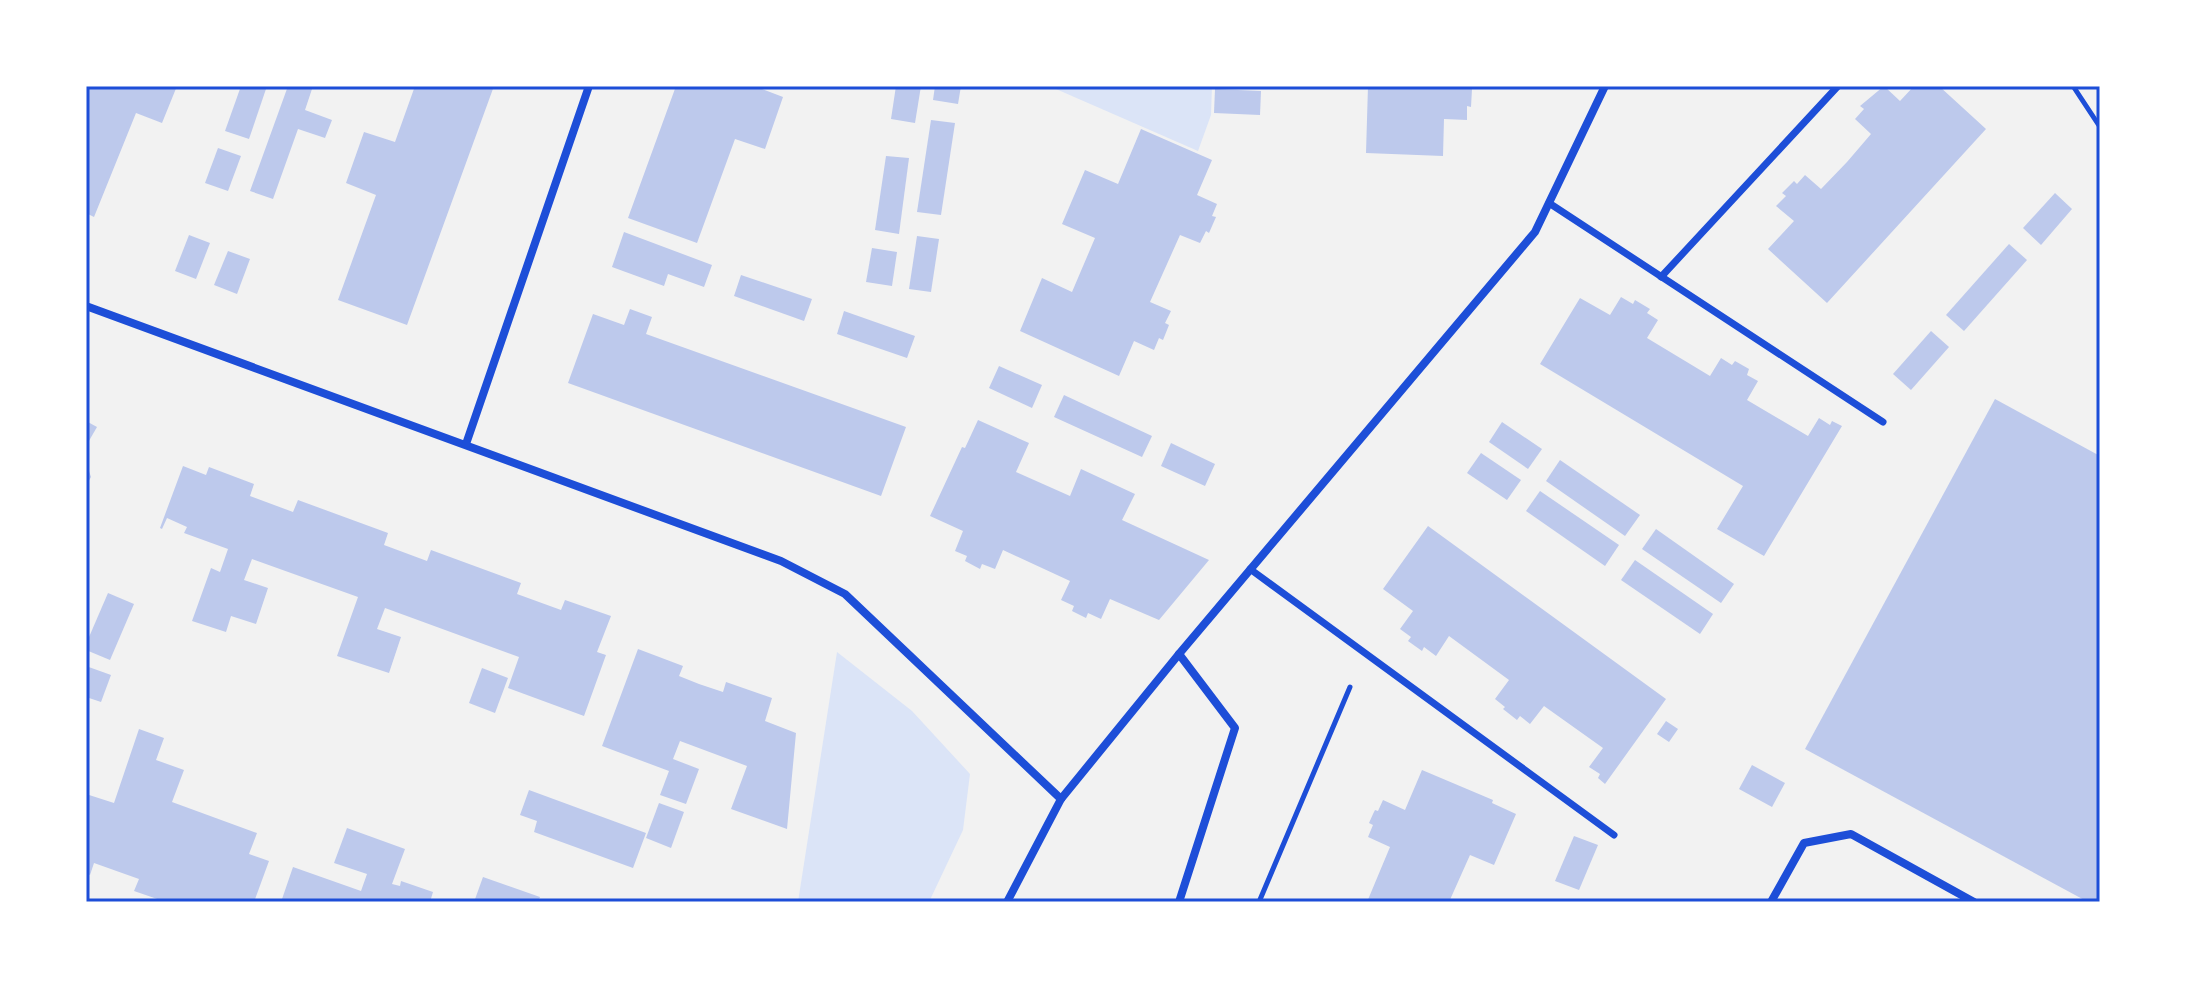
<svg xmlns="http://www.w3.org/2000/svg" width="2186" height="988" font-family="Spectral,serif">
<rect width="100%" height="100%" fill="#f2f2f2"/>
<g fill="#dbe4f7">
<path d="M 1049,86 L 1212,86 L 1211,115 L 1198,151 Z"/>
<path d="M 837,652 L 912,711 L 970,774 L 963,830 L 929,902 L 798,902 Z"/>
</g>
<g fill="#bdc9ec">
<path d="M 86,86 L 177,86 L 162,123 L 136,113 L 94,217 L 86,213 Z"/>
<path d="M 241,86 L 267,86 L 249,139 L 225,131 Z"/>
<path d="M 288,86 L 313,86 L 305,110 L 332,120 L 325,138 L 298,129 L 273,199 L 250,191 Z"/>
<path d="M 415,86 L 494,86 L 407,325 L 338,300 L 376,195 L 346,183 L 364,132 L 395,142 Z"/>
<path d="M 676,86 L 754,86 L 783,97 L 765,149 L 735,139 L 697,243 L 628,218 Z"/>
<path d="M 896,86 L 921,86 L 915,123 L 891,119 Z"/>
<path d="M 935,86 L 961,86 L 958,104 L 933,100 Z"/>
<path d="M 1368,86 L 1468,86 L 1468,89 L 1472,89 L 1471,107 L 1467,106 L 1467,120 L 1444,119 L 1443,156 L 1366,153 Z"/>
<path d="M 1884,86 L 1900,101 L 1914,86 L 1939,86 L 1986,129 L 1827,303 L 1768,249 L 1794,221 L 1776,206 L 1786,196 L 1782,193 L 1794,181 L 1797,184 L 1805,175 L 1821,189 L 1847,162 L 1871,134 L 1855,119 L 1864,109 L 1860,106 Z"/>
<path d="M 1215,89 L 1261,91 L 1260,115 L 1214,113 Z"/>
<path d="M 931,120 L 955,123 L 941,215 L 917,212 Z"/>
<path d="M 1141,129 L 1212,160 L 1197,195 L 1217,204 L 1212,216 L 1216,217 L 1209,233 L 1206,231 L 1200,243 L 1180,235 L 1150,302 L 1171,311 L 1165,323 L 1169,325 L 1163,340 L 1159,338 L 1154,350 L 1134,341 L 1119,376 L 1020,331 L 1042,278 L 1072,292 L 1095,238 L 1062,224 L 1085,170 L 1118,184 Z"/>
<path d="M 218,148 L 241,156 L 228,191 L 205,183 Z"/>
<path d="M 886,156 L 909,158 L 899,234 L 875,230 Z"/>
<path d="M 2055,193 L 2072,209 L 2041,245 L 2023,228 Z"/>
<path d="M 624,232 L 712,265 L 704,287 L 668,274 L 664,286 L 612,267 Z"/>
<path d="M 189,235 L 210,243 L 196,279 L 175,271 Z"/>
<path d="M 917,236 L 939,239 L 931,292 L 909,289 Z"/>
<path d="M 2009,244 L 2027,260 L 1964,331 L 1946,315 Z"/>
<path d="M 872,248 L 897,252 L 892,286 L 866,282 Z"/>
<path d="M 228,251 L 250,259 L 237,294 L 214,285 Z"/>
<path d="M 741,275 L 812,299 L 804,321 L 734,296 Z"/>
<path d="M 1621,297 L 1633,304 L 1635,300 L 1650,309 L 1647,313 L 1658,320 L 1647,338 L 1710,376 L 1721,358 L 1732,365 L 1735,361 L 1749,369 L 1747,375 L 1758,381 L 1747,400 L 1808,436 L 1819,418 L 1830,425 L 1832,421 L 1842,426 L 1764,556 L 1717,529 L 1743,486 L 1540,364 L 1580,298 L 1610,315 Z"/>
<path d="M 630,309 L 652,317 L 646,334 L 906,427 L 881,496 L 568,383 L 593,314 L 624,325 Z"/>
<path d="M 844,311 L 915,336 L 907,358 L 837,334 Z"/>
<path d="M 1931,331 L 1949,347 L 1911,390 L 1893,374 Z"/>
<path d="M 999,366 L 1042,385 L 1032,408 L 989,388 Z"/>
<path d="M 1064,395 L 1152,436 L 1142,457 L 1054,417 Z"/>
<path d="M 1995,399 L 2100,456 L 2100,902 L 2088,902 L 1805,749 Z"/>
<path d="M 978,420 L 1029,443 L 1016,472 L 1070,496 L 1081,469 L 1135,494 L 1122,520 L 1209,560 L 1159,620 L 1110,599 L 1101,619 L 1088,613 L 1086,618 L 1072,611 L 1074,606 L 1061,600 L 1070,581 L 1003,550 L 995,569 L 982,564 L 980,569 L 965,561 L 967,556 L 955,551 L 963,531 L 930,516 L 962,447 L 965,448 Z"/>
<path d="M 86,421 L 97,427 L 86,446 Z"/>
<path d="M 1502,422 L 1542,449 L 1528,469 L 1489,442 Z"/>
<path d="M 1171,443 L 1215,464 L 1205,486 L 1161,466 Z"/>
<path d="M 1481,453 L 1521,480 L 1507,500 L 1467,473 Z"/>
<path d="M 1560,460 L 1640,515 L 1625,536 L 1546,481 Z"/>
<path d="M 86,462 L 91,477 L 86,486 Z"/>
<path d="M 183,466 L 206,475 L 209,467 L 254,484 L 250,496 L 293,512 L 298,500 L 388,533 L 384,545 L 427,561 L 431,550 L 521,583 L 517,594 L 561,610 L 565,600 L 611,616 L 597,652 L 606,655 L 584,716 L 508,688 L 519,657 L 385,608 L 377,629 L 401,637 L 389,673 L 337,656 L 358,597 L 252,559 L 244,580 L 268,588 L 256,624 L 231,616 L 226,632 L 192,621 L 211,568 L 220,572 L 228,549 L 184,533 L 187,527 L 167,518 L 162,529 L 160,528 Z"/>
<path d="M 1540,491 L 1619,545 L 1605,566 L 1526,511 Z"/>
<path d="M 1428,526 L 1666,699 L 1605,784 L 1598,778 L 1600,774 L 1589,767 L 1603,748 L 1544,706 L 1530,724 L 1520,716 L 1517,720 L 1503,709 L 1505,707 L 1495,699 L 1509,680 L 1449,636 L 1436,656 L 1424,647 L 1422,651 L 1408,641 L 1411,637 L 1400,629 L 1413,611 L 1383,589 Z"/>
<path d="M 1656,529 L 1734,584 L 1721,603 L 1642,549 Z"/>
<path d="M 1635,560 L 1713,614 L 1700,634 L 1621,580 Z"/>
<path d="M 108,593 L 134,604 L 110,660 L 86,650 L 86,644 Z"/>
<path d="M 638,649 L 683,666 L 679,676 L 699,684 L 723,692 L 726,682 L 772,698 L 765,721 L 796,733 L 787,829 L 731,809 L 747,766 L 680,741 L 673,759 L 699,769 L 686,804 L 660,795 L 669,771 L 602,746 Z"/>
<path d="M 86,666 L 111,675 L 101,702 L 86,697 Z"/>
<path d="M 482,668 L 508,678 L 495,713 L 469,703 Z"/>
<path d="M 1666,721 L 1678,729 L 1669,742 L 1657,734 Z"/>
<path d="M 139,729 L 164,738 L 156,760 L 184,770 L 172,802 L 257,833 L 249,854 L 269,861 L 254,902 L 166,902 L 134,891 L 139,879 L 94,863 L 90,875 L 86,873 L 86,794 L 114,803 Z"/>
<path d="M 1752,765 L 1785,783 L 1772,807 L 1739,789 Z"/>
<path d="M 1422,770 L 1493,800 L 1492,803 L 1516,814 L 1494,865 L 1470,855 L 1449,902 L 1367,902 L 1390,847 L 1368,837 L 1373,825 L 1369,823 L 1373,814 L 1375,810 L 1378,811 L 1383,800 L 1405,810 Z"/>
<path d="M 529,790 L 646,833 L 633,868 L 534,832 L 537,821 L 520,815 Z"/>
<path d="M 659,803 L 684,812 L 671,848 L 646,838 Z"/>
<path d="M 347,828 L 405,849 L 392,884 L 400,886 L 401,881 L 433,892 L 430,902 L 281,902 L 293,867 L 361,891 L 367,874 L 334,863 Z"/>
<path d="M 1574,836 L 1598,845 L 1579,890 L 1555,881 Z"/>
<path d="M 483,877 L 540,897 L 538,902 L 474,902 Z"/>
</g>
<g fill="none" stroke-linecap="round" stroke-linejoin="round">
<g stroke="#1d4ed8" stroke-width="5">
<path d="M 2073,86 L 2100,127"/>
<path d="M 1259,902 L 1350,687"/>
</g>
<g stroke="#1d4ed8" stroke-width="7">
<path d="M 1549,203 L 1883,422"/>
<path d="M 1661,277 L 1838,86"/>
<path d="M 1250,569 L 1614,835"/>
</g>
<g stroke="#1d4ed8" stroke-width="8">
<path d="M 86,306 L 781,561 L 845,594 L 1061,799"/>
<path d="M 466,444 L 589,86"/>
<path d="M 1179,654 L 1235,728 L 1179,902"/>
<path d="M 1007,902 L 1061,799 L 1179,654 L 1535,232 L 1605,86"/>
<path d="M 1771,902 L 1804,843 L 1851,834 L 1974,902"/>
</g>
</g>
<rect width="2186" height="988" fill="none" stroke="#ffffff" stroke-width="176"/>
<rect x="88" y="88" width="2010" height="812" fill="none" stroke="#1d4ed8" stroke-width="3"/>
</svg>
